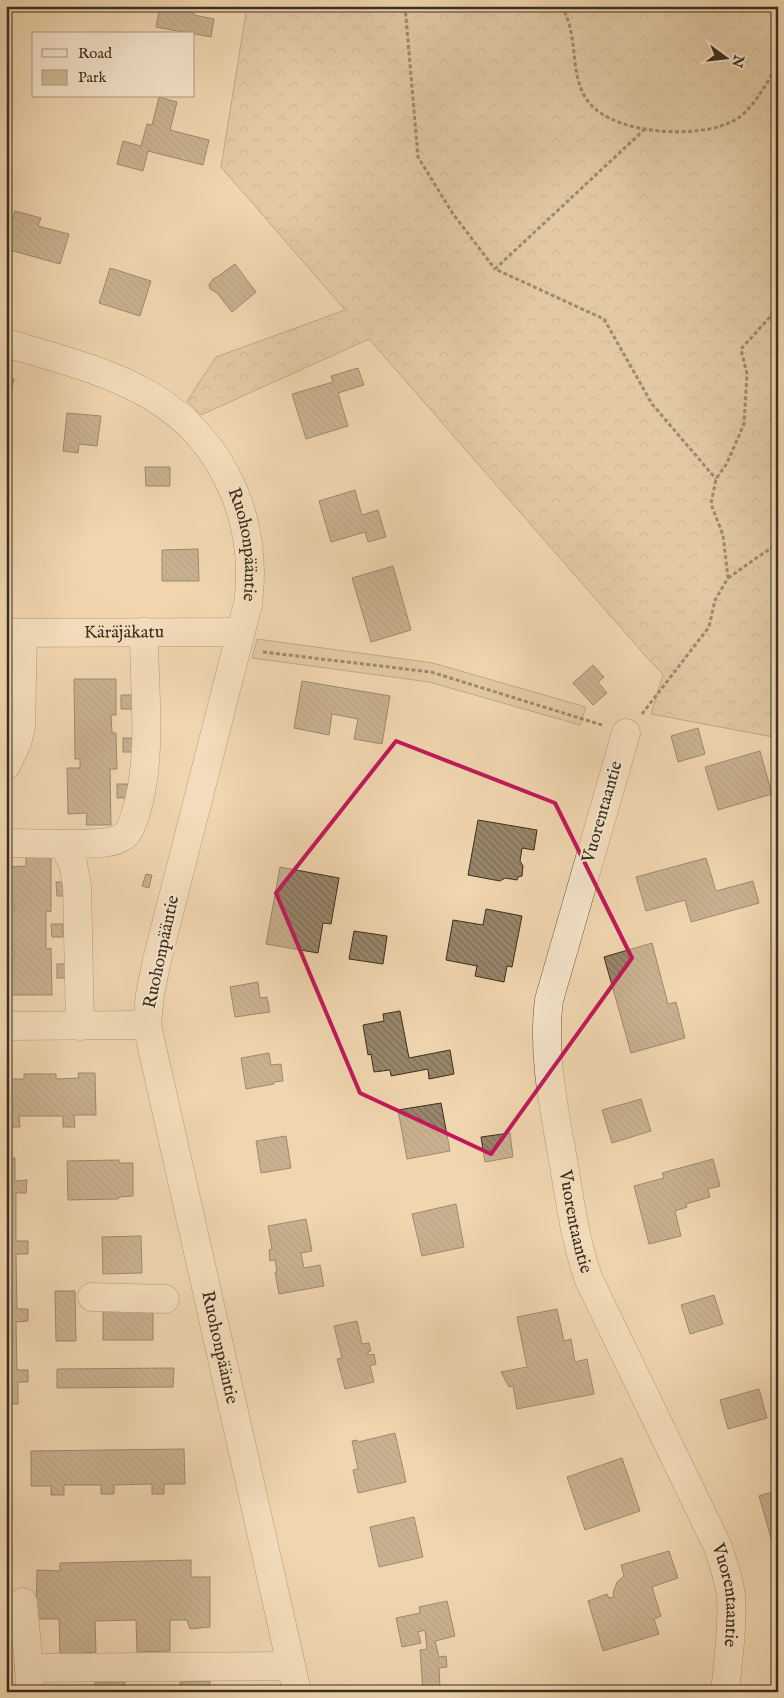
<svg xmlns="http://www.w3.org/2000/svg" width="784" height="1698" font-family="'IM FELL English',serif">
<defs>
<pattern id="forest-crowns" width="20" height="18" patternUnits="userSpaceOnUse" patternTransform="scale(1.25)"><rect width="20" height="18" fill="#d1ba97"/><path d="M2 6a3 3 0 1 1 6 0M12 15a3 3 0 1 1 6 0" fill="none" stroke="#ab987b"/></pattern>
<pattern id="building-back-hatch" width="6" height="6" patternUnits="userSpaceOnUse" patternTransform="scale(1.25)"><rect width="6" height="6" fill="#99866b"/><path d="M-1 5l2 2M0 0l6 6M5-1l2 2" fill="none" stroke="#7e6e58"/></pattern>
</defs>
<rect width="100%" height="100%" fill="#f0d6af"/>
<filter id="stains"><feTurbulence type="fractalNoise" baseFrequency=".004" numOctaves="4"/><feColorMatrix values="0 0 0 0 .2 0 0 0 0 .09 0 0 0 0 .02 0 0 0 .5 -.17"/></filter>
<radialGradient id="worn" r=".72"><stop offset=".6" stop-color="#630" stop-opacity="0"/><stop offset="1" stop-color="#630" stop-opacity=".3"/></radialGradient>
<path fill="url(#forest-crowns)" stroke="#86745c" d="M 247,6 L 778,6 L 778,738 L 651,714 L 663,674 L 648,659 L 369,339 L 201,415 L 187,401 L 216,357 L 345,310 L 221,167 Z"/>
<path fill="#d1ba97" stroke="#86745c" d="M 257,639 L 433,663 L 586,707 L 580,725 L 429,682 L 252,658 Z"/>
<g fill="url(#building-back-hatch)" stroke="#3a2f21">
<path d="M 160,6 L 195,6 L 194,15 L 214,19 L 211,37 L 156,27 Z"/>
<path d="M 159,97 L 177,102 L 170,130 L 209,140 L 203,165 L 148,151 L 143,171 L 117,164 L 123,141 L 141,146 L 147,124 L 152,125 Z"/>
<path d="M 15,211 L 41,218 L 38,226 L 69,234 L 60,264 L 6,249 L 6,243 Z"/>
<path d="M 235,264 L 256,292 L 232,312 L 217,293 L 210,289 L 209,285 L 213,279 L 217,277 Z"/>
<path d="M 110,268 L 151,281 L 140,316 L 99,303 Z"/>
<path d="M 6,366 L 9,366 L 6,378 L 14,379 L 7,410 L 6,410 Z"/>
<path d="M 358,368 L 364,385 L 338,393 L 348,426 L 306,439 L 292,394 L 333,382 L 331,376 Z"/>
<path d="M 67,413 L 101,416 L 97,446 L 79,444 L 78,453 L 63,451 Z"/>
<path d="M 145,467 L 170,467 L 170,486 L 146,486 Z"/>
<path d="M 355,490 L 362,515 L 378,510 L 386,537 L 368,542 L 365,532 L 331,542 L 319,501 Z"/>
<path d="M 198,549 L 199,581 L 162,581 L 162,550 Z"/>
<path d="M 393,566 L 411,630 L 371,642 L 352,578 Z"/>
<path d="M 593,665 L 604,677 L 598,682 L 607,693 L 593,705 L 573,683 Z"/>
<path d="M 74,679 L 116,679 L 116,715 L 111,715 L 112,733 L 116,733 L 117,769 L 110,769 L 111,825 L 86,825 L 87,813 L 68,814 L 67,768 L 80,768 L 80,759 L 75,759 Z"/>
<path d="M 302,681 L 390,696 L 382,744 L 354,739 L 358,719 L 332,714 L 329,735 L 294,728 Z"/>
<path d="M 121,695 L 132,695 L 133,709 L 121,709 Z"/>
<path d="M 698,728 L 705,754 L 678,762 L 671,736 Z"/>
<rect x="123" y="738" width="12" height="14"/>
<path d="M 760,751 L 772,794 L 718,810 L 705,767 Z"/>
<path d="M 117,784 L 128,784 L 129,798 L 117,798 Z"/>
<path d="M 478,820 L 537,830 L 534,850 L 522,848 L 520,861 L 523,866 L 522,876 L 518,877 L 517,880 L 505,878 L 500,881 L 468,875 Z"/>
<path d="M 26,855 L 51,855 L 51,912 L 46,911 L 46,949 L 51,948 L 52,995 L 9,995 L 9,959 L 14,959 L 14,950 L 7,950 L 7,911 L 14,911 L 14,903 L 9,902 L 8,867 L 26,866 Z"/>
<path d="M 706,858 L 716,891 L 753,881 L 759,903 L 691,922 L 685,900 L 646,911 L 636,877 Z"/>
<path d="M 280,867 L 339,878 L 331,924 L 323,923 L 318,953 L 266,944 Z"/>
<path d="M 146,874 L 152,875 L 149,888 L 142,886 Z"/>
<path d="M 56,882 L 68,882 L 68,896 L 57,896 Z"/>
<path d="M 486,909 L 522,916 L 512,967 L 507,966 L 504,982 L 475,976 L 477,966 L 446,960 L 453,920 L 483,925 Z"/>
<path d="M 51,924 L 63,924 L 63,937 L 52,937 Z"/>
<path d="M 354,931 L 387,936 L 383,964 L 349,959 Z"/>
<path d="M 652,943 L 668,1004 L 676,1002 L 685,1038 L 631,1053 L 604,957 Z"/>
<rect x="57" y="964" width="12" height="14"/>
<path d="M 258,982 L 260,998 L 267,997 L 270,1012 L 235,1017 L 230,987 Z"/>
<path d="M 400,1011 L 409,1058 L 450,1050 L 454,1074 L 429,1079 L 428,1069 L 391,1076 L 390,1070 L 374,1072 L 371,1054 L 368,1055 L 363,1025 L 384,1021 L 383,1014 Z"/>
<path d="M 269,1053 L 271,1065 L 281,1064 L 283,1081 L 274,1082 L 274,1084 L 246,1089 L 241,1058 Z"/>
<path d="M 78,1073 L 95,1073 L 96,1115 L 74,1115 L 75,1127 L 63,1127 L 63,1116 L 19,1116 L 20,1127 L 8,1127 L 8,1117 L 6,1117 L 6,1079 L 24,1079 L 24,1074 L 56,1074 L 56,1079 L 79,1078 Z"/>
<path d="M 641,1099 L 651,1131 L 612,1143 L 602,1110 Z"/>
<path d="M 441,1103 L 450,1151 L 407,1159 L 398,1110 Z"/>
<path d="M 510,1133 L 513,1157 L 485,1162 L 481,1137 Z"/>
<path d="M 286,1136 L 291,1168 L 261,1173 L 256,1141 Z"/>
<path d="M 6,1158 L 15,1158 L 15,1181 L 27,1180 L 26,1193 L 16,1193 L 16,1241 L 28,1241 L 28,1254 L 16,1254 L 17,1309 L 28,1309 L 28,1321 L 16,1322 L 17,1370 L 28,1370 L 28,1382 L 18,1382 L 18,1404 L 6,1404 Z"/>
<path d="M 713,1159 L 720,1186 L 708,1189 L 710,1197 L 686,1204 L 687,1207 L 675,1211 L 681,1236 L 649,1244 L 634,1186 L 664,1178 L 662,1173 Z"/>
<path d="M 119,1160 L 119,1163 L 133,1163 L 133,1196 L 119,1197 L 118,1199 L 68,1200 L 67,1161 Z"/>
<path d="M 456,1204 L 464,1247 L 422,1256 L 412,1214 Z"/>
<path d="M 306,1219 L 312,1251 L 301,1253 L 304,1268 L 320,1265 L 324,1286 L 279,1294 L 275,1272 L 277,1272 L 275,1260 L 270,1261 L 269,1250 L 272,1249 L 268,1226 Z"/>
<path d="M 141,1236 L 142,1273 L 103,1274 L 102,1237 Z"/>
<path d="M 55,1291 L 75,1291 L 76,1341 L 56,1341 Z"/>
<path d="M 714,1295 L 723,1324 L 690,1334 L 681,1305 Z"/>
<rect x="103" y="1302" width="50" height="38"/>
<path d="M 557,1309 L 564,1341 L 571,1339 L 575,1362 L 587,1359 L 594,1394 L 517,1409 L 513,1386 L 509,1387 L 501,1372 L 527,1367 L 517,1317 Z"/>
<path d="M 357,1321 L 362,1344 L 369,1343 L 371,1351 L 368,1352 L 368,1355 L 374,1354 L 376,1364 L 370,1366 L 374,1382 L 345,1389 L 337,1359 L 342,1358 L 334,1326 Z"/>
<path d="M 174,1368 L 173,1387 L 57,1388 L 57,1369 Z"/>
<path d="M 759,1389 L 767,1418 L 728,1429 L 720,1400 Z"/>
<path d="M 395,1433 L 406,1482 L 358,1493 L 353,1470 L 358,1469 L 352,1441 L 357,1440 L 358,1442 Z"/>
<path d="M 184,1449 L 185,1484 L 164,1484 L 164,1494 L 152,1494 L 152,1484 L 114,1485 L 114,1494 L 101,1494 L 101,1485 L 64,1485 L 64,1495 L 51,1495 L 51,1486 L 31,1486 L 31,1451 Z"/>
<path d="M 622,1458 L 640,1511 L 585,1530 L 567,1477 Z"/>
<path d="M 778,1490 L 778,1536 L 771,1538 L 759,1496 Z"/>
<path d="M 414,1517 L 423,1557 L 379,1567 L 370,1527 Z"/>
<path d="M 669,1551 L 678,1578 L 652,1587 L 661,1616 L 654,1619 L 659,1634 L 603,1651 L 588,1601 L 607,1594 L 609,1598 L 614,1597 L 613,1593 L 617,1582 L 624,1576 L 621,1565 Z"/>
<path d="M 191,1560 L 191,1577 L 210,1577 L 210,1627 L 190,1629 L 187,1620 L 170,1620 L 170,1651 L 137,1652 L 136,1620 L 95,1621 L 96,1652 L 60,1655 L 59,1619 L 36,1619 L 37,1570 L 60,1571 L 60,1563 Z"/>
<path d="M 447,1601 L 455,1636 L 435,1641 L 439,1657 L 446,1656 L 447,1667 L 439,1668 L 440,1687 L 447,1686 L 448,1692 L 423,1692 L 420,1650 L 427,1649 L 425,1630 L 418,1632 L 421,1643 L 402,1647 L 396,1618 L 420,1613 L 419,1607 Z"/>
<rect x="6" y="1607" width="6" height="32"/>
<path d="M 6,1666 L 12,1666 L 13,1692 L 6,1692 Z"/>
<path d="M 210,1681 L 210,1692 L 180,1692 L 180,1682 Z"/>
<path d="M 95,1682 L 125,1682 L 125,1692 L 94,1692 Z"/>
</g>
<g fill="none" stroke-linecap="round" stroke-linejoin="round">
<g stroke="#685944" stroke-width="29">
<g id="minor">
<path id="s1" d="M 6,343 C 104,372 191,390 234,492 C 249,528 253,565 248,604 L 157,960 L 150,994 L 147,1025 L 297,1692"/>
<path id="s2" d="M 6,633 L 241,632"/>
<path id="s3" d="M 626,733 L 549,1000 C 542,1054 554,1108 563,1160 C 570,1201 575,1241 589,1280 L 718,1547 C 723,1563 729,1579 731,1596 C 733,1627 728,1660 725,1692"/>
<path d="M 6,766 L 17,743 L 21,727 L 23,633"/>
<path d="M 6,843 L 63,844 L 73,864 L 77,885 L 80,1026"/>
<path d="M 63,844 C 79,843 112,846 124,836 C 131,831 133,820 136,812 C 153,756 144,691 144,632"/>
<path d="M 6,1026 L 147,1025"/>
<path d="M 92,1297 L 165,1299"/>
<path d="M 23,1602 L 29,1668 L 291,1666"/>
<path d="M 29,1668 L 30,1692"/>
</g>
</g>
<g stroke="#3a2f21" stroke-width="3" stroke-dasharray="4 2.5" stroke-linecap="butt">
<path d="M 405,6 L 418,157 L 453,214 L 495,269"/>
<path d="M 561,6 C 579,33 569,69 585,97 C 607,135 697,140 733,121 C 752,112 765,84 778,66"/>
<path d="M 645,129 L 495,269 L 604,319 L 652,404 L 716,479"/>
<path d="M 728,578 L 778,543"/>
<path d="M 263,652 L 431,672 L 602,725"/>
<path d="M 642,714 L 709,627 L 715,600 L 728,578 L 723,535 L 711,504 L 716,479 L 727,463 L 744,424 L 747,374 L 741,349 L 769,318 L 778,304"/>
</g>
<use href="#minor" stroke="#f5e4cb" stroke-width="28"/>
</g>
<path d="M0 0H784V1698H0ZM 396,741 L 555,803 L 632,958 L 491,1154 L 360,1093 L 276,893 Z" fill="#f0d6af" fill-opacity=".55" fill-rule="evenodd"/>
<path fill="none" stroke="#c2185b" stroke-width="4" stroke-linejoin="round" d="M 396,741 L 555,803 L 632,958 L 491,1154 L 360,1093 L 276,893 Z"/>
<g text-anchor="middle" dominant-baseline="central" stroke-width="4.5" stroke-linejoin="round" paint-order="stroke">
<g font-size="18" fill="#3a2f21" stroke="#f5e4cb">
<text stroke="none"><textPath href="#s1" startOffset="338">Ruohonpääntie</textPath></text>
<text stroke="none"><textPath href="#s2" startOffset="118">Käräjäkatu</textPath></text>
<text transform="translate(603 812) rotate(-74)">Vuorentaantie</text>
<text transform="translate(162 952) rotate(-78)">Ruohonpääntie</text>
<text stroke="none"><textPath href="#s3" startOffset="502">Vuorentaantie</textPath></text>
<text stroke="none"><textPath href="#s1" startOffset="1162">Ruohonpääntie</textPath></text>
<text stroke="none"><textPath href="#s3" startOffset="908">Vuorentaantie</textPath></text>
</g>
</g>
<rect width="784" height="1698" fill="none" stroke="#f0d6af" stroke-width="25"/>
<rect x="8" y="8" width="769" height="1683" fill="none" stroke="#3a2f21" stroke-width="2.5"/>
<rect x="12" y="12" width="759" height="1673" fill="none" stroke="#3a2f21"/>
<rect x="32" y="32" width="162" height="65" fill="#f5e4cb" stroke="#aa9c87"/>
<rect x="42" y="49" width="25" height="8" fill="#f5e4cb" stroke="#aa9c87"/>
<text x="78" y="58" font-size="15" fill="#3a2f21">Road</text>
<rect x="42" y="70" width="25" height="15" fill="#d1ba97" stroke="#aa9c87"/>
<text x="78" y="82" font-size="15" fill="#3a2f21">Park</text>
<g transform="translate(726 58) rotate(105)" stroke="#f5e4cb" stroke-width="4" paint-order="stroke">
<path d="M0-4L9 19L0 12L-9 19Z" fill="#3a2f21"/>
<text y="-8" font-size="14" font-weight="bold" text-anchor="middle" fill="#3a2f21">N</text>
</g>
<rect width="100%" height="100%" filter="url(#stains)"/>
<rect width="100%" height="100%" fill="url(#worn)"/>
</svg>
